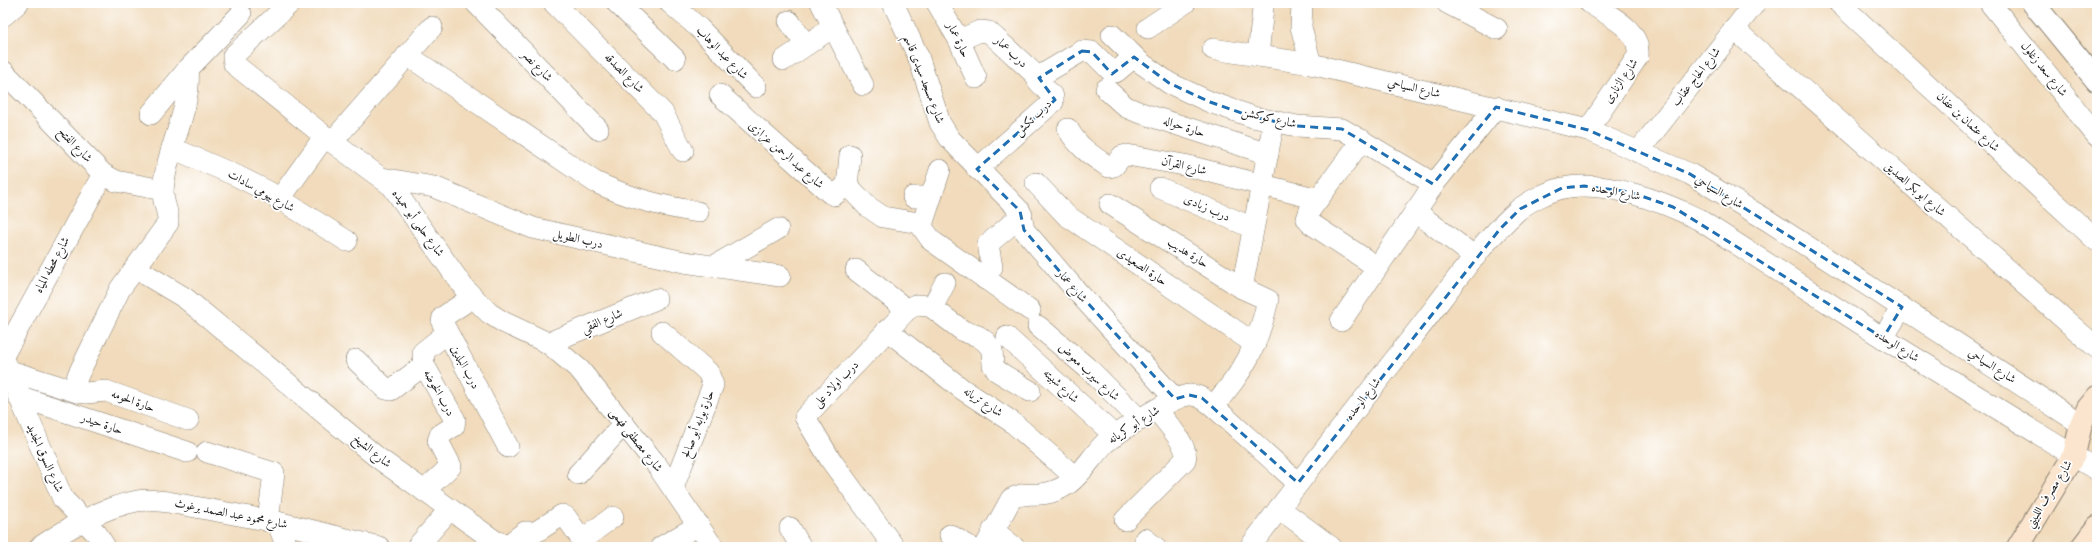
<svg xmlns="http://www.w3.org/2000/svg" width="2100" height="550" font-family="'IM FELL Double Pica',Amiri,serif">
<rect width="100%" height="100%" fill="#fff"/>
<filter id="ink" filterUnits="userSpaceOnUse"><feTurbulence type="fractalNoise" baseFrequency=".025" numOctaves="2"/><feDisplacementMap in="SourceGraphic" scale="8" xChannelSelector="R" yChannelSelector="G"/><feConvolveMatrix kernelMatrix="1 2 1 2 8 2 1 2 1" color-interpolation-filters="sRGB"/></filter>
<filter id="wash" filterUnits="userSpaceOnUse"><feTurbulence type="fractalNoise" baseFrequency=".012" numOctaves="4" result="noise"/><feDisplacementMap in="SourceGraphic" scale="16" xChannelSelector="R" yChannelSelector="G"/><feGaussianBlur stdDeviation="0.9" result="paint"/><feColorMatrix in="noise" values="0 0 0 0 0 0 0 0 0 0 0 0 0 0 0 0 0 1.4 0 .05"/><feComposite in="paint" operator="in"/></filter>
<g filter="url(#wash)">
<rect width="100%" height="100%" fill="#f1dbbc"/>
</g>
<g filter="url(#ink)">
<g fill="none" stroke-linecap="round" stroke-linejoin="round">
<g stroke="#867c6c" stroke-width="22">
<g id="minor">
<path d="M 290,3 L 233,56 L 234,64 L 332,142 L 392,186 L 464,288 L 489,313 L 503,322 L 548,343 L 580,370 L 656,464 L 713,547"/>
<path d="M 476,3 L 598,129"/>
<path d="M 554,3 L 663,113 L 683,151"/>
<path d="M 617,3 L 675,59"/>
<path d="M 670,3 L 699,28 L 756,87"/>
<path d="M 821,3 L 863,85"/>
<path d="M 893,3 L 918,56 L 940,123 L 950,139 L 1020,211 L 1024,230 L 1074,288 L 1175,399"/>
<path d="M 937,3 L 959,40 L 976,78"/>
<path d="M 1302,3 L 1301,27 L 1311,64"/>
<path d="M 1447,3 L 1497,29"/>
<path d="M 1839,3 L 2097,241"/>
<path d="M 1990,3 L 2097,136"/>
<path d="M 3,16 L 18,3"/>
<path d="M 789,21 L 806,45"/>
<path d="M 1148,28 L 1185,3"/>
<path d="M 1734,29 L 2097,348"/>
<path d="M 1112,35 L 1141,63 L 1169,83 L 1210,102 L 1253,117 L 1297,126 L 1342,129 L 1434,184"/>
<path d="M 959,40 L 980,31 L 989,32 L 1039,78"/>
<path d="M 1213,49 L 1311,64 L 1588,130 L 1690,174 L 1767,220 L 2081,424"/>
<path d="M 407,55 L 595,182 C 630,198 660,206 698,212"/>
<path d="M 1258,56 L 1263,8"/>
<path d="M 784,60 L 833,27"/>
<path d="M 3,71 L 103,174 L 116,181 L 163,190"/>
<path d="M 1106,89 L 1126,107 L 1138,112 L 1268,154"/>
<path d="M 720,95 L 830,193 L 834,195 L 845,187 L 849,187 L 867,206 L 883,217 L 919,223 L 932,241 L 1030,310"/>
<path d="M 151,114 L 188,69 L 241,14"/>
<path d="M 1068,129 C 1078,147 1092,156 1109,167 L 1114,166 L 1122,156 L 1127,155 L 1184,165 L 1318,199"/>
<path d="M 1588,130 L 1638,56 C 1641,29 1609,16 1590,3"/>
<path d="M 1362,140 L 1310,210 L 1307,219 L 1310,223 L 1377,267"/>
<path d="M 332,142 L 432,27"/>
<path d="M 172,148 L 237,176 L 267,191 L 347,241"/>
<path d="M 1638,152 L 1755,3"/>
<path d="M 977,169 L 1053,102 L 1053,97 L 1038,81 L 1040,76 L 1082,51 L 1092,52 L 1112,72 L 1116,72 L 1134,57"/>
<path d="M 382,178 L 434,187 L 533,228 L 684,262 L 780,276"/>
<path d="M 1036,183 L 1066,215 L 1255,344"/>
<path d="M 847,187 L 850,155"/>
<path d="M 1160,188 L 1253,228"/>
<path d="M 913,197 L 931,197"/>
<path d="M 279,200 L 325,136"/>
<path d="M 1110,204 L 1242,288 L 1268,300 C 1257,347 1245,371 1213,406"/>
<path d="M 1415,211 L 1475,257"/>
<path d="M 922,225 L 940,170"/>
<path d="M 714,266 L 778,229"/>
<path d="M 135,268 L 185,298 L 378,458 L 495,541 L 508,545 L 525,532 L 536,532 L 562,515 L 566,517 L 580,537 L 583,539 L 613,517"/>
<path d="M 856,270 L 907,310"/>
<path d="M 985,279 L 992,267 L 988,244 L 1022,215"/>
<path d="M 1242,288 L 1274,121"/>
<path d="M 473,297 L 443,317 L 442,322 L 508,447"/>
<path d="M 930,306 L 963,331 L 978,336 L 986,342 L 992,350 L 993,365 L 997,371 L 1030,391"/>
<path d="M 1341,321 L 1434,184 L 1496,107"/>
<path d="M 1038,326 L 1091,371 L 1140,420"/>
<path d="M 887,330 L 962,389 L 1012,422 L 1075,477"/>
<path d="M 662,332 L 708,372 L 713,385 L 673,488"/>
<path d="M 1007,337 L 1115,436"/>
<path d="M 1883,338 L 1902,307"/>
<path d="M 548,343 L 656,299"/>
<path d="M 3,356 L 103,174"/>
<path d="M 3,359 L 63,499 L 97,534 L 105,547"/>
<path d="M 356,360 L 386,389 L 391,390 L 424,365"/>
<path d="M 7,370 L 77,392 L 86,393 L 106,391 L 188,420"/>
<path d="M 73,390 L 78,375 L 120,289 L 168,223 C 169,211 162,202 163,190 C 166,149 192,110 188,69"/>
<path d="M 18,396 L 187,452"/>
<path d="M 207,452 L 274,473 L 268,521"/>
<path d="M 578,474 L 624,424"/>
<path d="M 424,491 L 451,466 L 438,441 L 440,435 L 454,426 L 455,420 L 424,365 L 423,352 L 447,333"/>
<path d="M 1279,508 L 1331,547"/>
<path d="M 1125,520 L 1185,460 C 1190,447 1165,421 1157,410"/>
<path d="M 277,522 L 287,547"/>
<path d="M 790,528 L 801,547"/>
<path d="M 993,530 L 1014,547"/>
<path d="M 950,535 L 970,547"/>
<path d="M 1145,539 L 1155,547"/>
<path d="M 40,547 C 70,527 101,508 137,501 C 147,499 158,501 168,502 L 277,522 L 379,547"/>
<path d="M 417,547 L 450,509"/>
<path d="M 661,547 L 699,525"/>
<path d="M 894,547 L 830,459 L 805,417 L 907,310 L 915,305 L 930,306 L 935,302 L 945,283"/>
<path d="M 985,547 L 1011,499 C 1021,493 1029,495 1040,494 C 1049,494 1061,489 1068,484 C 1083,473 1092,456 1105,443 C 1118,432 1174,396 1189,395 C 1199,394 1206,401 1213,406 L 1298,483"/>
<path d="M 1250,547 C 1304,475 1359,405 1414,335 C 1447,293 1478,246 1518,210 C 1529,201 1549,191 1563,188 C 1603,179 1662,201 1698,219 L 1883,338 L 2097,470"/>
</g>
</g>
<g stroke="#867c6c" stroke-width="24">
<path id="tertiary" d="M 2033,3 L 2097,81"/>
</g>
<g stroke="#867c6c" stroke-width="24">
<g id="secondary">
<path d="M 2018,547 L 2074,455 L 2081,424 L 2088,408 L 2097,397"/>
<path d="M 2082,547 L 2097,527"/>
</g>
</g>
<use href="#minor" stroke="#fff" stroke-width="21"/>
<use href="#tertiary" stroke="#fff" stroke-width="22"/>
<use href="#secondary" stroke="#fbe5cf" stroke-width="22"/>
</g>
</g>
<path fill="none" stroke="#1f6fb2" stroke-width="3" stroke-dasharray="8 5" stroke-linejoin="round" d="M 1082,51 L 1092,52 L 1112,74 L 1134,57 L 1169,83 L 1210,102 L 1253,117 L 1297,126 L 1342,129 L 1433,184 L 1496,107 L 1588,130 L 1690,174 L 1902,307 L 1883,338 L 1673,207 L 1630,192 L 1584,186 L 1562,188 L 1520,209 L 1500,229 L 1298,483 L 1202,398 L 1189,395 L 1175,399 L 1074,288 L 1024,230 L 1020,211 L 977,169 L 1055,100 L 1039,78 Z"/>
<g text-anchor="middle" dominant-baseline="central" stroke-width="3.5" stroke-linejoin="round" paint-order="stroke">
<g font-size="12" fill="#1c1c1c" stroke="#fff">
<text transform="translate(958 40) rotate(64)">حارة عمار</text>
<text transform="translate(1011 52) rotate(43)">درب عمار</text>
<text transform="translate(722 53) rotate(46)">شارع عبد الوهاب</text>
<text transform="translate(537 66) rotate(46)">شارع نصر</text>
<text transform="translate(2044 69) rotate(51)">شارع سعد زغلول</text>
<text transform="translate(624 73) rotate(45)">شارع الصدقه</text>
<text transform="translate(1696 77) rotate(-52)">شارع الحاج عقاب</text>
<text transform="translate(924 79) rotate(69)">شارع مسجد سيدى قاسم</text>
<text transform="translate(1621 81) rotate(-56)">شارع الزنارى</text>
<text transform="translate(1414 88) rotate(13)">شارع السياحي</text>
<text transform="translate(1033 118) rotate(-44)">درب تكش</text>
<text transform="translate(1269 118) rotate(13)">شارع كوكشن</text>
<text transform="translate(1968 122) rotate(43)">شارع عثمان بن عفان</text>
<text transform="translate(1184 127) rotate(18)">حارة حواله</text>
<text transform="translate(75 145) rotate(46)">شارع الفتح</text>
<text transform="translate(786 155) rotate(41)">شارع عبد الرحمن عزازى</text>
<text transform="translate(1184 166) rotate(13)">شارع القرآن</text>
<text transform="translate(1915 189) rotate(41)">شارع ابو بكر الصديق</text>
<text transform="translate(261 191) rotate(29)">شارع بيومي سادات</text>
<text transform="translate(1616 192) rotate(11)">شارع الوحده</text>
<text transform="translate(1719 192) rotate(31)">شارع السياحي</text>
<text transform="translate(1207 208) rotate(24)">درب زبادى</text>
<text transform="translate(418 223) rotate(54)">شارع حلمى أبو حميده</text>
<text transform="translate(578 239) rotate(13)">درب الطويل</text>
<text transform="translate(1188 253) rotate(32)">حارة هديب</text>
<text transform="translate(52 265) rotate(-62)">شارع محطه المياه</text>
<text transform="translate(1142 267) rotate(34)">حارة الصعيدى</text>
<text transform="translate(1072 286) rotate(49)">شارع عمار</text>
<text transform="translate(602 321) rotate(-23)">شارع الفقي</text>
<text transform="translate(1897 346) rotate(32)">شارع الوحده</text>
<text transform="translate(1992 366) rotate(33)">شارع السياحي</text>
<text transform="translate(465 367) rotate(62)">درب البلدين</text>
<text transform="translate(1089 372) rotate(43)">شارع سيرب معوض</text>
<text transform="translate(836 384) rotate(-46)">درب اولاد على</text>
<text transform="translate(1061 386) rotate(43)">شارع شبيته</text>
<text transform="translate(439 393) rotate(61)">درب الخوضه</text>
<text transform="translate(1363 399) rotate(-52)">شارع الوحده</text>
<text transform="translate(133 401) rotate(20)">حارة الحومه</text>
<text transform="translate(983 402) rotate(33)">شارع تريانه</text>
<text transform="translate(102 424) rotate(19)">حارة حيدر</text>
<text transform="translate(698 424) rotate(-69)">حارة بوابه أبو صالح</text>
<text transform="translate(1134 425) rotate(-33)">شارع أبو كريانه</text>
<text transform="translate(636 440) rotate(52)">شارع مصطفى فهمى</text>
<text transform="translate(372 451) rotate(39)">شارع الشيخ</text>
<text transform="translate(45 458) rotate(66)">شارع السوق الجديد</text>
<text transform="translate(2049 494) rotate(-58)">شارع مصرف اللبيني</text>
<text transform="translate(231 514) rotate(11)">شارع محمود عبد الصمد برغوث</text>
</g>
</g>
<rect width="2100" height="550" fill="none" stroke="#fff" stroke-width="16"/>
</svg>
